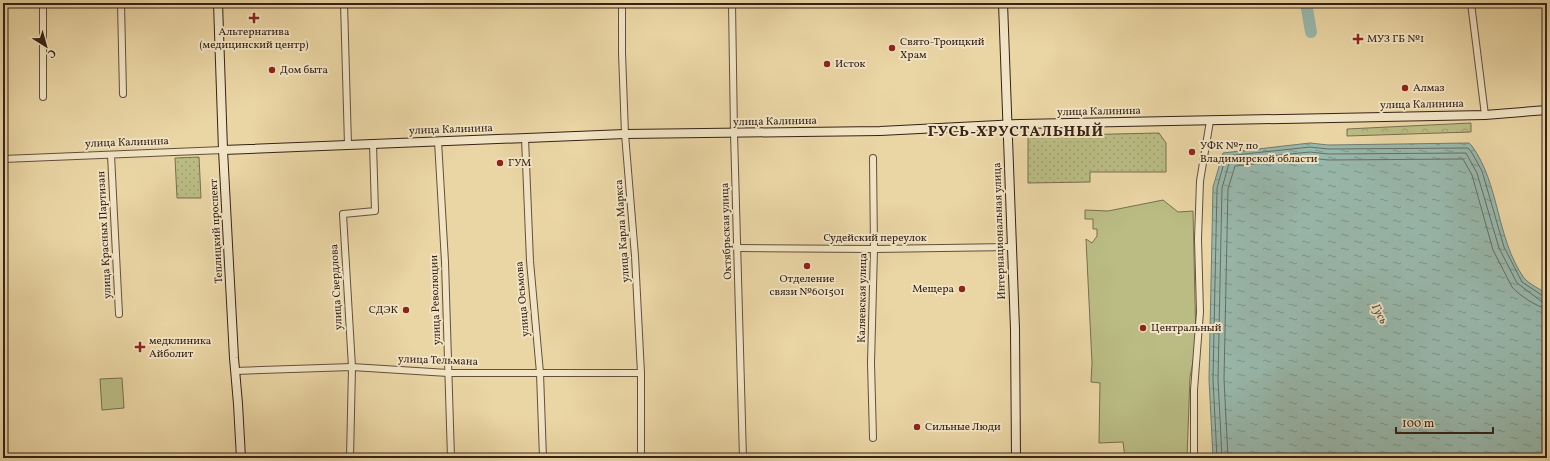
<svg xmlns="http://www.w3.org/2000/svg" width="1550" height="461" font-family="Vollkorn,serif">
<defs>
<pattern id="forest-crowns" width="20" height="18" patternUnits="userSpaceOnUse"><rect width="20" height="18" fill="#babc84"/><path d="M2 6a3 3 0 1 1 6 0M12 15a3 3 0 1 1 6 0" fill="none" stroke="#a0a171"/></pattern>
<pattern id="park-dots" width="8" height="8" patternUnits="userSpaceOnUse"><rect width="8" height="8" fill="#babc84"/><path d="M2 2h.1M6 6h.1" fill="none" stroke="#a0a171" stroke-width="1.8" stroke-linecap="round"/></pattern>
<pattern id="water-ripples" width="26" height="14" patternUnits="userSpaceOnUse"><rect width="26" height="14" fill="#98b8ac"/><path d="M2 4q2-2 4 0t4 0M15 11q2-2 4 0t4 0" fill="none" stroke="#7d958b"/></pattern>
</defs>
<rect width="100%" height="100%" fill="#ead5a4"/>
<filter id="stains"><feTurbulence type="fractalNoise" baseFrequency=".005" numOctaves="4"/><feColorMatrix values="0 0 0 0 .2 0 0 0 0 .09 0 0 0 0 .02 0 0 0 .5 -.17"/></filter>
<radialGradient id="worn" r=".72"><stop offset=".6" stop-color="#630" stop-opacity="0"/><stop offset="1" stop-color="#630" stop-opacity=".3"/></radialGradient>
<g fill="#babc84" stroke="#786f4e">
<path d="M 1163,200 L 1178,212 L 1193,211 L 1196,346 L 1190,377 L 1187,458 L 1125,458 L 1123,442 L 1099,443 L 1100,383 L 1091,382 L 1092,363 L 1086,239 L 1092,243 L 1097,236 L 1097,229 L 1093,229 L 1093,219 L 1085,219 L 1085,210 L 1108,211 Z"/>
<path d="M 122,378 L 124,408 L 102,410 L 100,379 Z"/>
</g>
<path fill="url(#forest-crowns)" stroke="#786f4e" d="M 1471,123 L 1471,132 L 1347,136 L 1347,129 Z"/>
<g fill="url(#park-dots)" stroke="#786f4e">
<path d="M 1159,133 L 1166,143 L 1166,172 L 1090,172 L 1090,182 L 1028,183 L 1028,136 Z"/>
<path d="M 199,157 L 201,198 L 177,198 L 175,158 Z"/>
</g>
<path fill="url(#water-ripples)" stroke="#717c71" d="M 1310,143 L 1328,145 L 1469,143 L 1472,146 C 1500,185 1496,238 1524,278 C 1529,284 1540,289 1547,294 L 1547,458 L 1213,458 L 1209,379 L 1213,187 L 1223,153 Z"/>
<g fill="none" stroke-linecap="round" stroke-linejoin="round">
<g stroke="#686d62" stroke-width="1">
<path d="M 1217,458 L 1213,379 L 1217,188 L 1226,156 L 1310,147 L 1328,149 L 1468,148 L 1472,153 L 1482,171 L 1504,247 L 1522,282 L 1543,296 L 1547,297"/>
<path d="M 1222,458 L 1218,379 L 1222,188 L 1230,160 L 1310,152 L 1328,154 L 1466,153 L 1477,173 L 1499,248 L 1517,283 L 1541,301 L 1547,302"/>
<path d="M 1228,458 L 1224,379 L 1228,189 L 1235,166 L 1310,158 L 1328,160 L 1463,159 L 1472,175 L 1493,250 L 1512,287 C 1518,294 1537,308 1547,308"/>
</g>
<path stroke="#98b8ac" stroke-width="12" d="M 1306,3 L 1311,32"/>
<g stroke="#644f3b" stroke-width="8">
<g id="street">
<path d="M 121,3 L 123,94"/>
<path d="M 344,3 L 348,145"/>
<path d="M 622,3 L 622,53 L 625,134 L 635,256 L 641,373 L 641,458"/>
<path d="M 732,3 L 734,133 L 743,458"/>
<path d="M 1471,3 L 1485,115"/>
<path d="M 43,97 L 43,3"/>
<path d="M 525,138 L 530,261 L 540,373 L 543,458"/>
<path d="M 438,141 L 445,262 L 451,458"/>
<path d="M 111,155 L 119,314"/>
<path d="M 873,158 L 874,249 L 871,363 L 873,438"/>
<path d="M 3,159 L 223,150"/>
<path d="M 738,248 L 874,249 L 1011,247"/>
<path d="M 235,371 L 352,367 L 448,373 L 641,373"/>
<path d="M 350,458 L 352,367 L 343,214 L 375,211 L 373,144"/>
<path d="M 1194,458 L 1194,390 L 1200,312 L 1198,239 L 1200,181 L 1210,121"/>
</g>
</g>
<g stroke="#372218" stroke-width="10">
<g id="secondary">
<path d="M 218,3 L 223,150 L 234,358 L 238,404 L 241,458"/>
<path d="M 1003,3 L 1015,329 L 1016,458"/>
<path d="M 223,150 L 625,134 L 880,131 L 1020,124 L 1485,115 L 1547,110"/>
</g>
</g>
<use href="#street" stroke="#f1e4c4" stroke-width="6"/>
<use href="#secondary" stroke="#f1e4c4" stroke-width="8"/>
</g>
<g fill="#8f2418" stroke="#f1e4c4" stroke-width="1.5">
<path d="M252 12h4v4h4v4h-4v4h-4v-4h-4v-4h4z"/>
<path d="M1356 33h4v4h4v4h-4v4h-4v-4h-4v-4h4z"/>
<circle cx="892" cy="48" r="4"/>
<circle cx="827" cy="64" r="4"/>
<circle cx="272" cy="70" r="4"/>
<circle cx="1405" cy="88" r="4"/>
<circle cx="1192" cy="152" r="4"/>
<circle cx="500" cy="163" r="4"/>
<circle cx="807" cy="266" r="4"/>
<circle cx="962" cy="289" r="4"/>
<circle cx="406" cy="310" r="4"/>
<circle cx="1143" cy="328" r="4"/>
<path d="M138 341h4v4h4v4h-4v4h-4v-4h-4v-4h4z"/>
<circle cx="917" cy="427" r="4"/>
</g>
<g text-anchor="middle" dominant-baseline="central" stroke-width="4" stroke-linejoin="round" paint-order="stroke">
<g font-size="11" fill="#372218" stroke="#f1e4c4" text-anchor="start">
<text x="254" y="32" text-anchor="middle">Альтернатива<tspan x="254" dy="13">(медицинский центр)</tspan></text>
<text x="1367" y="39">МУЗ ГБ №1</text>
<text x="900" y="42">Свято-Троицкий<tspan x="900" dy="13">Храм</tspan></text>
<text x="835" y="64">Исток</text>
<text x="280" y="70">Дом быта</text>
<text x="1413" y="88">Алмаз</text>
<text x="1200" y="146">УФК №7 по<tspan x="1200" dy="13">Владимирской области</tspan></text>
<text x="508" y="163">ГУМ</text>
<text x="807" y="279" text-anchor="middle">Отделение<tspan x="807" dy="13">связи №601501</tspan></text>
<text x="954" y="289" text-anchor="end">Мещера</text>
<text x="398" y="310" text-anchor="end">СДЭК</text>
<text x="1151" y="328">Центральный</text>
<text x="149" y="341">медклиника<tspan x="149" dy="13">Айболит</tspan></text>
<text x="925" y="427">Сильные Люди</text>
</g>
<g font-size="11" fill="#372218" stroke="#f1e4c4">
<text transform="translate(1422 105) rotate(-1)">улица Калинина</text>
<text transform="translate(1099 112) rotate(-1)">улица Калинина</text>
<text transform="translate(775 122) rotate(-1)">улица Калинина</text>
<text transform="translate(451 130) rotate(-2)">улица Калинина</text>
<text transform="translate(127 143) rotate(-2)">улица Калинина</text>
<text transform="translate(217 231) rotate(-93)">Теплицкий проспект</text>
<text transform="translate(623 231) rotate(-94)">улица Карла Маркса</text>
<text transform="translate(727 231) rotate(-92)">Октябрьская улица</text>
<text transform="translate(1000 231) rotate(-92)">Интернациональная улица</text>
<text transform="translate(105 235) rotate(-93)">улица Красных Партизан</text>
<text x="875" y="238">Судейский переулок</text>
<text transform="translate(337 287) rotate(-93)">улица Свердлова</text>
<text transform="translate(863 298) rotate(-89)">Каляевская улица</text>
<text transform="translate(523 299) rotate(-95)">улица Осьмова</text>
<text transform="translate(436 300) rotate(-92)">улица Революции</text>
<text transform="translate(438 361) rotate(2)">улица Тельмана</text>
</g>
<g font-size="12" font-style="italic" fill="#4f483d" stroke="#f1e4c4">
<text transform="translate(1379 314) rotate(62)">Гусь</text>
</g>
<g font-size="15" font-weight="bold" letter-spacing="1" fill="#372218" stroke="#f1e4c4">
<text x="1016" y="132">ГУСЬ-ХРУСТАЛЬНЫЙ</text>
</g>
</g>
<rect width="1550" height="461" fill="none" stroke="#ead5a4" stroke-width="16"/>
<rect x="4" y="4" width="1542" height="453" fill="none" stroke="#372218" stroke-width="2"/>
<rect x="8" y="8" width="1534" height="445" fill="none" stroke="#372218"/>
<g transform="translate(46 46) rotate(143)" stroke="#f1e4c4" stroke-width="3" paint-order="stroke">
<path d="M0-3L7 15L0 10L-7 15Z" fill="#372218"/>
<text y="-6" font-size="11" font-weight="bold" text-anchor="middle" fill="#372218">С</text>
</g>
<path d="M1396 427v6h97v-6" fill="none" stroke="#372218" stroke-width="2"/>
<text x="1402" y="427" font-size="12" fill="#372218" stroke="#f1e4c4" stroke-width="3" paint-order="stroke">100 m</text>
<rect width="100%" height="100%" filter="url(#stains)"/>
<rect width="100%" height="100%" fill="url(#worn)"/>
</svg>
